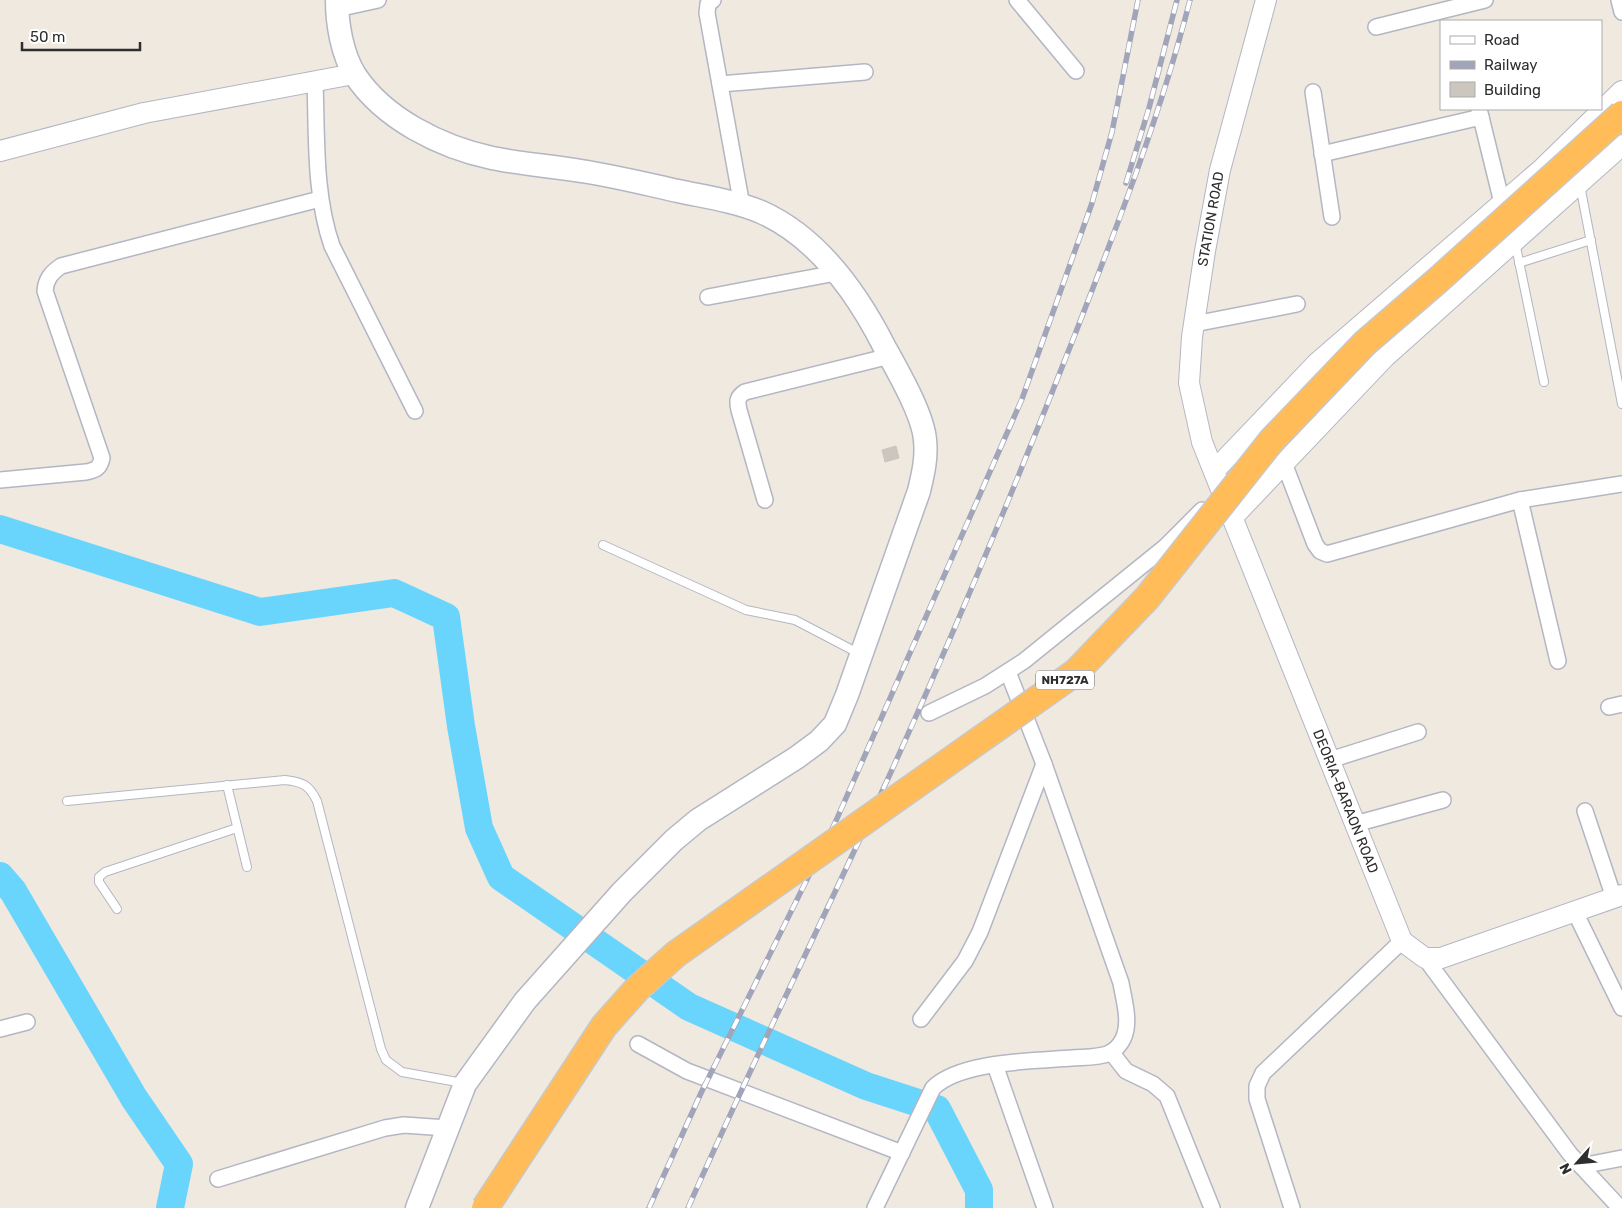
<svg xmlns="http://www.w3.org/2000/svg" width="1622" height="1208" font-family="Rubik,sans-serif">
<rect width="100%" height="100%" fill="#f0e9e0"/>
<g fill="none" stroke-linecap="round" stroke-linejoin="round">
<g stroke="#69d5fc" stroke-width="28">
<path d="M 0,529 L 260,612 L 394,593 L 446,617 L 461,726 L 479,828 L 501,877 L 689,1007 L 866,1086 L 937,1109 L 979,1190 L 979,1208"/>
<path d="M 0,876 L 13,891 L 134,1098 L 179,1164 L 170,1208"/>
</g>
</g>
<path fill="#cbc7be" stroke="#cdc5b8" d="M 896,446 L 899,458 L 885,462 L 882,450 Z"/>
<g fill="none" stroke-linecap="round" stroke-linejoin="round">
<g stroke="#b3b6c3" stroke-width="10">
<g id="service">
<path d="M 1580,185 L 1622,404"/>
<path d="M 1515,242 L 1544,382"/>
<path d="M 1519,263 L 1591,240"/>
<path d="M 603,545 L 746,610 L 795,620 L 860,654"/>
<path d="M 227,785 L 247,867"/>
<path d="M 67,801 L 285,780 C 303,782 309,785 317,801 L 381,1049 L 386,1060 L 402,1072 L 463,1083"/>
<path d="M 117,909 L 99,882 L 99,877 L 105,872 L 237,828"/>
</g>
</g>
<g stroke="#b3b6c3" stroke-width="18">
<g id="minor">
<path d="M 713,0 L 708,4 L 707,13 L 742,206"/>
<path d="M 1017,0 L 1076,71"/>
<path d="M 1619,0 L 1622,12"/>
<path d="M 337,9 L 378,0"/>
<path d="M 1376,27 L 1485,0"/>
<path d="M 315,82 C 317,136 314,194 332,246 L 415,411"/>
<path d="M 720,84 L 865,72"/>
<path d="M 1313,92 L 1332,217"/>
<path d="M 1479,109 L 1502,203"/>
<path d="M 1322,154 L 1481,117"/>
<path d="M 708,297 L 836,273"/>
<path d="M 1194,324 L 1297,304"/>
<path d="M 1284,463 L 1315,544 L 1320,551 L 1327,554 L 1520,500 L 1622,484"/>
<path d="M 0,480 L 86,472 C 96,470 100,468 102,458 L 45,291 C 46,279 51,273 61,266 L 320,199"/>
<path d="M 765,500 L 739,410 C 737,401 737,397 745,392 L 890,356"/>
<path d="M 1520,500 L 1558,661"/>
<path d="M 1609,707 L 1622,704"/>
<path d="M 929,713 L 985,686 L 1024,661 L 1165,547 L 1202,510"/>
<path d="M 1330,760 L 1418,732"/>
<path d="M 1585,811 L 1614,898"/>
<path d="M 1355,824 L 1443,800"/>
<path d="M 1575,912 L 1622,1008"/>
<path d="M 1425,958 L 1570,1154 L 1620,1208"/>
<path d="M 921,1019 L 965,961 L 980,932 L 1044,764"/>
<path d="M 0,1029 L 27,1022"/>
<path d="M 638,1044 L 687,1071 L 902,1153"/>
<path d="M 1111,1052 L 1126,1071 L 1153,1084 L 1167,1096 L 1212,1208"/>
<path d="M 995,1065 L 1045,1208"/>
<path d="M 1581,1166 L 1622,1158"/>
<path d="M 218,1179 L 385,1128 L 404,1125 L 447,1128"/>
<path d="M 875,1208 L 933,1088 C 960,1061 1034,1061 1072,1058 C 1084,1057 1098,1058 1110,1053 C 1115,1050 1120,1045 1123,1039 C 1131,1022 1124,1001 1121,983 L 1044,764 L 1008,672"/>
<path d="M 1292,1208 L 1257,1099 L 1257,1086 L 1263,1073 L 1402,941"/>
</g>
</g>
<g stroke="#b3b6c3" stroke-width="22">
<g id="tertiary">
<path id="s1" d="M 1266,0 L 1220,170 L 1205,251 L 1192,337 L 1189,383 L 1202,442 L 1402,941 L 1425,958 L 1441,958 L 1622,895"/>
<path d="M 0,151 L 144,113 L 354,74"/>
<path d="M 1214,471 L 1318,362 L 1543,168 L 1622,91"/>
<path d="M 1232,518 L 1385,357 L 1622,145"/>
</g>
</g>
<g stroke="#b3b6c3" stroke-width="25">
<path id="secondary" d="M 337,0 C 337,24 342,54 355,75 C 384,119 441,147 492,158 C 521,164 551,166 581,171 C 614,176 646,184 678,191 C 706,197 735,201 761,212 C 817,237 857,293 884,346 C 897,370 923,414 925,440 C 927,458 923,474 919,491 L 847,695 L 835,724 L 819,741 L 796,758 L 698,820 L 674,840 L 622,892 L 525,1001 L 465,1084 L 417,1208"/>
</g>
<use href="#service" stroke="#fff" stroke-width="8"/>
<use href="#minor" stroke="#fff" stroke-width="15"/>
<use href="#tertiary" stroke="#fff" stroke-width="20"/>
<use href="#secondary" stroke="#fff" stroke-width="22"/>
<g stroke="#a1a5ba" stroke-width="5.5">
<g id="rail">
<path d="M 1126,183 L 1149,108 L 1177,0"/>
<path d="M 649,1208 L 701,1093 L 835,823 L 1022,399 L 1092,203 L 1112,132 L 1138,0"/>
<path d="M 688,1208 C 753,1061 824,918 891,772 C 955,631 1015,487 1072,342 C 1116,229 1160,117 1190,0"/>
</g>
</g>
<use href="#rail" stroke="#fff" stroke-width="4" stroke-dasharray="11" stroke-linecap="butt"/>
<g stroke="#c9c9c9" stroke-width="29" stroke-linecap="butt">
<path id="trunk-bridge" d="M 485,1208 L 604,1026 L 637,989 L 676,954 L 1076,672 L 1147,598 L 1272,440 L 1365,343 L 1437,281 L 1622,114"/>
</g>
<use href="#trunk-bridge" stroke="#ffbc59" stroke-width="26"/>
</g>
<g text-anchor="middle" dominant-baseline="central" stroke-width="4" stroke-linejoin="round" paint-order="stroke">
<rect fill="#fff" stroke="#6d6d6d" stroke-width="1" x="1036" y="670.5" width="58" height="19" rx="4"/>
<g font-size="12" font-weight="bold" fill="#2e2e2e">
<text x="1065" y="680">NH727A</text>
</g>
<g font-size="14" fill="#2e2e2e" stroke="#fff">
<text transform="translate(1211 219) rotate(-80)">STATION ROAD</text>
<text stroke="none"><textPath href="#s1" startOffset="839">DEORIA-BARAON ROAD</textPath></text>
</g>
</g>
<rect x="1440" y="20" width="162" height="90" fill="#ffffff" stroke="#ababab"/>
<rect x="1450" y="36" width="25" height="8" fill="#ffffff" stroke="#ababab"/>
<text x="1484" y="45" font-size="15" fill="#2e2e2e">Road</text>
<rect x="1450" y="61" width="25" height="8" fill="#a1a5ba" stroke="#ababab"/>
<text x="1484" y="70" font-size="15" fill="#2e2e2e">Railway</text>
<rect x="1450" y="82" width="25" height="15" fill="#cbc7be" stroke="#ababab"/>
<text x="1484" y="95" font-size="15" fill="#2e2e2e">Building</text>
<g transform="translate(1577 1163) rotate(243)" stroke="#ffffff" stroke-width="4" paint-order="stroke">
<path d="M0-4L9 19L0 12L-9 19Z" fill="#2e2e2e"/>
<text y="-8" font-size="14" font-weight="bold" text-anchor="middle" fill="#2e2e2e">N</text>
</g>
<path d="M22 42v8h118v-8" fill="none" stroke="#2e2e2e" stroke-width="2.5"/>
<text x="30" y="42" font-size="15" fill="#2e2e2e" stroke="#ffffff" stroke-width="4" paint-order="stroke">50 m</text>
</svg>
